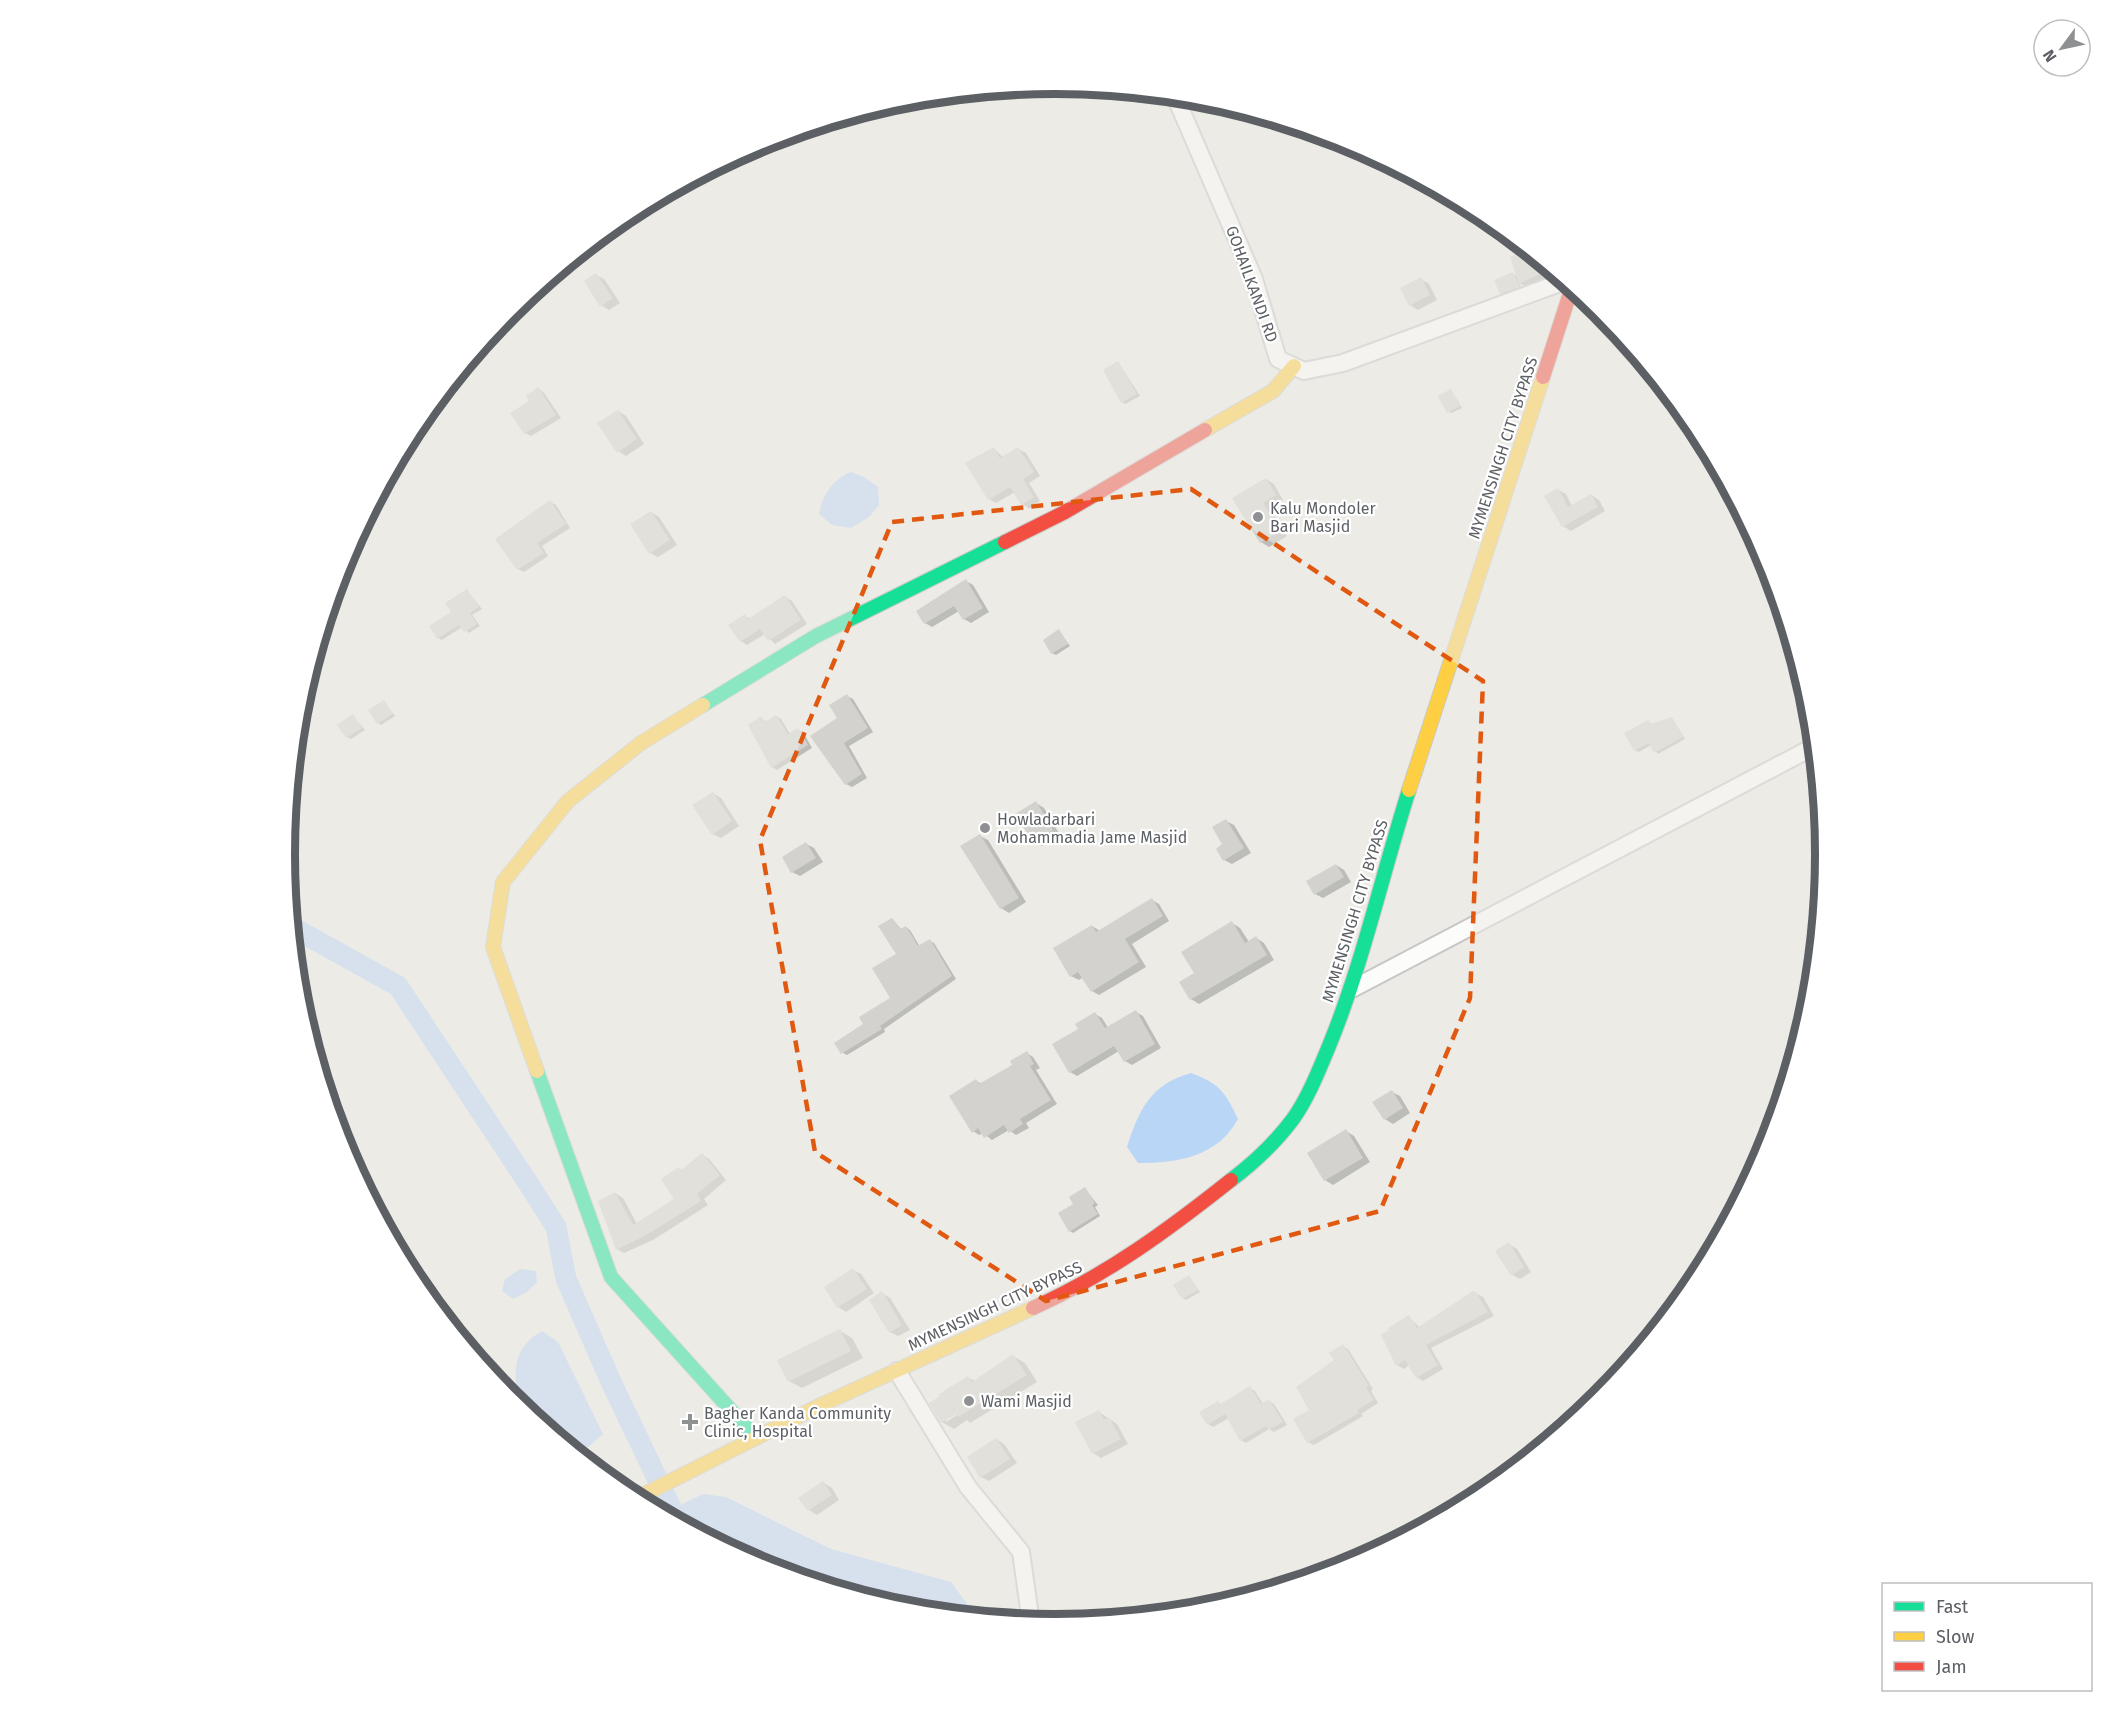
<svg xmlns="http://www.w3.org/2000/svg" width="2110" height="1709" font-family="'Fira Sans',sans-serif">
<rect width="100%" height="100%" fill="#ecebe6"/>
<g fill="#bad6f7">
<path d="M 851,472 L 864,477 L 878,487 L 879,505 L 869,517 L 851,528 L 832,525 L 819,514 C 822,495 833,479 851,472 Z"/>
<path d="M 1191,1073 C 1220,1084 1225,1092 1238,1119 C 1217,1157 1178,1163 1138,1163 L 1127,1147 C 1139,1109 1151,1084 1191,1073 Z"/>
<path d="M 520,1269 L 536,1271 L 537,1282 L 527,1292 L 513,1299 L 502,1291 L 505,1279 Z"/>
<path d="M 542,1331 L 558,1342 L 603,1434 L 579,1455 L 519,1406 C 514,1375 510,1349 542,1331 Z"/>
<path d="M 703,1494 L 726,1497 L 831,1549 L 951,1582 L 970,1608 L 1002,1615 L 1011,1621 L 904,1610 L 760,1566 L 662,1514 Z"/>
</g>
<g fill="#0003" fill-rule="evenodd">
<path d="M 1528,251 L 1550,269 L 1548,276 L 1527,287 L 1519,283 L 1522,288 L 1505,295 L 1501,293 L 1513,274 L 1518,277 L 1512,258 Z"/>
<path d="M 596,275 L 604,279 L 620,303 L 609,310 L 601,305 Z"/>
<path d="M 1421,279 L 1429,284 L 1437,300 L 1418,310 L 1410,305 Z"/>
<path d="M 1118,362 L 1140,396 L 1125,404 L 1122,402 Z"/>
<path d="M 539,389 L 544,393 L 561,418 L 531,436 L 525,433 L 531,401 Z"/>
<path d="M 1451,390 L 1462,408 L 1451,413 L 1448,411 Z"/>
<path d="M 618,411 L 626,416 L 644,444 L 626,456 L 618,451 Z"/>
<path d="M 994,449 L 1004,458 L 1018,449 L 1026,453 L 1040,476 L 1029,483 L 1040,501 L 1029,508 L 1022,504 L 1015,492 L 996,503 L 989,499 Z"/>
<path d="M 1266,479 L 1274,484 L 1283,500 L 1270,508 L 1287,536 L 1269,547 L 1261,542 L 1234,499 Z"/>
<path d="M 1558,490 L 1566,494 L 1572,506 L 1591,495 L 1599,500 L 1605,511 L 1571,531 L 1563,526 Z"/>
<path d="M 550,502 L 556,505 L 570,528 L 542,546 L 548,556 L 524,572 L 518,569 Z"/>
<path d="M 651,512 L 659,517 L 677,545 L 658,557 L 650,553 Z"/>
<path d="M 352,543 L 361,555 L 347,564 L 343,561 Z"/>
<path d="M 966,581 L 973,585 L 989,612 L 971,623 L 964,619 L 959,611 L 932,627 L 925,623 Z"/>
<path d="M 467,591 L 482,609 L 472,615 L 480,626 L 469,633 L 462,627 L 442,640 L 438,638 Z"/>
<path d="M 785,597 L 792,601 L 807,624 L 775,644 L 765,634 L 747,645 L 741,641 L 745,616 L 751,619 Z"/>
<path d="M 1059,631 L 1070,646 L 1056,655 L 1052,653 Z"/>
<path d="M 847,696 L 853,699 L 873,732 L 849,746 L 867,778 L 852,787 L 846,784 L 839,719 Z"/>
<path d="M 384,702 L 395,716 L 381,725 L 378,723 Z"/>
<path d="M 353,716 L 365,730 L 351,739 L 347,737 Z"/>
<path d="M 776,716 L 781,719 L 790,734 L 798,730 L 803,732 L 812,748 L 777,770 L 772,767 L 761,718 L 767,722 Z"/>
<path d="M 1672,718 L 1685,739 L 1658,754 L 1651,745 L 1639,752 L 1635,750 L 1648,721 L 1653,725 Z"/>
<path d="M 713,793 L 721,798 L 739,826 L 721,838 L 713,834 Z"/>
<path d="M 1036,803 L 1044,808 L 1060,835 L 1042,846 L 1034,841 Z"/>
<path d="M 1226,821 L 1234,825 L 1251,853 L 1232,864 L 1224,860 Z"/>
<path d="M 980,836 L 988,840 L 1026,902 L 1009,913 L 1001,908 Z"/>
<path d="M 806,844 L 814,848 L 823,862 L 800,876 L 792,872 Z"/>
<path d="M 1336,865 L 1344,870 L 1351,882 L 1323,898 L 1315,894 Z"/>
<path d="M 1152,900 L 1159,904 L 1169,921 L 1132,944 L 1146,967 L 1099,995 L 1092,991 L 1083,977 L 1079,980 L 1071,976 L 1092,926 L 1100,931 Z"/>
<path d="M 892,919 L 902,930 L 906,927 L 910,930 L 920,947 L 930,941 L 934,943 L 956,979 L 884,1029 L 885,1032 L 847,1055 L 843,1053 L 865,1024 L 892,999 L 898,954 Z"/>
<path d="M 1232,923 L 1240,928 L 1249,942 L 1256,938 L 1264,943 L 1274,960 L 1199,1004 L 1191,999 L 1196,974 Z"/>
<path d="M 1136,1012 L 1143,1016 L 1161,1048 L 1132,1065 L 1125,1061 L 1119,1051 L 1077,1076 L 1070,1072 L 1080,1029 L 1095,1014 L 1102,1018 L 1108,1028 Z"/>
<path d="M 1027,1053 L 1033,1057 L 1040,1068 L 1036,1070 L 1057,1104 L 1026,1123 L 1029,1128 L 1016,1135 L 1009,1130 L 992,1140 L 983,1133 L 979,1135 L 973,1131 L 976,1081 L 982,1084 L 1014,1065 Z"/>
<path d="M 1392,1092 L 1400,1096 L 1410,1113 L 1393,1124 L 1385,1119 Z"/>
<path d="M 1346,1131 L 1354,1136 L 1370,1162 L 1333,1185 L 1325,1180 L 1309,1154 Z"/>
<path d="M 702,1155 L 709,1159 L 726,1180 L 704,1199 L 708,1205 L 653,1240 L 624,1253 L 617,1249 L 615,1193 L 623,1198 L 637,1224 L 676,1199 L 679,1168 L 683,1171 Z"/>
<path d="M 1085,1189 L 1098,1205 L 1095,1207 L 1100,1216 L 1073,1233 L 1070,1231 L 1075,1204 Z"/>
<path d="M 1509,1244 L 1517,1249 L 1531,1272 L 1520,1279 L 1512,1275 Z"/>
<path d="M 853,1270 L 861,1274 L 874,1293 L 846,1312 L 838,1307 Z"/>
<path d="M 1189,1277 L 1200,1292 L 1186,1300 L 1183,1298 Z"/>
<path d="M 1473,1292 L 1483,1297 L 1494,1316 L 1431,1348 L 1443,1369 L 1423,1381 L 1417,1377 L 1409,1365 L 1404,1369 L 1397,1365 L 1409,1317 L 1420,1328 Z"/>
<path d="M 882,1293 L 890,1298 L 910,1330 L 898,1336 L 890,1332 Z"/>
<path d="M 446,1313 L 459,1330 L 455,1333 L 442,1316 Z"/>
<path d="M 840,1331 L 852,1338 L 863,1358 L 802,1388 L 789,1381 Z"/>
<path d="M 1343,1346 L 1348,1349 L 1373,1389 L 1371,1391 L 1378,1403 L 1361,1414 L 1363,1416 L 1314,1445 L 1308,1442 L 1311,1410 Z"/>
<path d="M 1013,1356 L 1025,1363 L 1037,1382 L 970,1423 L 967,1420 L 954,1429 L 942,1422 L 931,1404 L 969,1378 L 975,1381 ZM 961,1409 L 963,1411 L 946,1422 L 946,1419 Z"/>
<path d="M 1250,1388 L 1255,1391 L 1263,1404 L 1269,1401 L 1274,1404 L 1287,1425 L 1274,1432 L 1269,1429 L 1246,1443 L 1241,1440 L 1229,1418 L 1213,1427 L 1208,1424 L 1218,1402 L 1222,1405 Z"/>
<path d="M 1099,1412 L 1117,1424 L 1128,1444 L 1101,1458 L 1093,1453 Z"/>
<path d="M 996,1439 L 1004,1444 L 1017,1463 L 989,1481 L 981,1477 Z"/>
<path d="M 824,1483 L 832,1488 L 839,1500 L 817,1515 L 809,1510 Z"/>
</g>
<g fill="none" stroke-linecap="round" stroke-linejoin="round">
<path stroke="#bad6f7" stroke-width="21" d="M 292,927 L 398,986 L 528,1183 L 556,1227 L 566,1279 L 612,1384 L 678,1522"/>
</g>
<g fill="#d3d2cf">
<path d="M 1527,250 L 1544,264 L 1542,273 L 1519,284 L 1510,257 Z"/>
<path d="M 1513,272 L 1520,287 L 1500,294 L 1494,280 Z"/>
<path d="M 596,273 L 613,298 L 600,307 L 584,281 Z"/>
<path d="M 1421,277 L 1430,295 L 1409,306 L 1400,288 Z"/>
<path d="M 1118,361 L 1137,394 L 1121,403 L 1103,370 Z"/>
<path d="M 538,387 L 556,415 L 524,434 L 510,413 L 529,401 L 526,396 Z"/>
<path d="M 1451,389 L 1460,406 L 1447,413 L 1438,396 Z"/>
<path d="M 618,410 L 637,439 L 617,453 L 597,423 Z"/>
<path d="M 994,447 L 1000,458 L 1018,447 L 1034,472 L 1023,479 L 1034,497 L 1021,505 L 1010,487 L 988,500 L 965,463 Z"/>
<path d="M 1266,478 L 1276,495 L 1263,503 L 1280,531 L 1260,543 L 1232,498 Z"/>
<path d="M 1558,488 L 1568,507 L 1591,494 L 1598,507 L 1562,527 L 1544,496 Z"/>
<path d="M 550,500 L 566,524 L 537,543 L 544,553 L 517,570 L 495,539 Z"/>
<path d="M 651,511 L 670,540 L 649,554 L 630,524 Z"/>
<path d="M 966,579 L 983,608 L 963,620 L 954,606 L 924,624 L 916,611 Z"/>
<path d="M 467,589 L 479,607 L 470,613 L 477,624 L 464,632 L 459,625 L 437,639 L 429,626 L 451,612 L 445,603 Z"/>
<path d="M 785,595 L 801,620 L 768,641 L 760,629 L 740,642 L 728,625 L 745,614 L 748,619 Z"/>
<path d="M 1059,629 L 1068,644 L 1051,654 L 1043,640 Z"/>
<path d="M 847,694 L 868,728 L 844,743 L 862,774 L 845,785 L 810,736 L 837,718 L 829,705 Z"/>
<path d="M 384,700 L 393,714 L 377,724 L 368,710 Z"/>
<path d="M 353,714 L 362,728 L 346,738 L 337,725 Z"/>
<path d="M 776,715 L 788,734 L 798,728 L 808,745 L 771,768 L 748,725 L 761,716 L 765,722 Z"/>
<path d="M 1672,717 L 1683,737 L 1654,753 L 1649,743 L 1634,751 L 1624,733 L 1648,720 L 1651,724 Z"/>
<path d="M 713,792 L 732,821 L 712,835 L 692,805 Z"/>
<path d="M 1036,801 L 1053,830 L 1033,842 L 1015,814 Z"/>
<path d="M 1226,819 L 1244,848 L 1223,861 L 1216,849 L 1222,844 L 1212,827 Z"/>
<path d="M 980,834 L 1019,898 L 1000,909 L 960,846 Z"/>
<path d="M 806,842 L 816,858 L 791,873 L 782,857 Z"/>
<path d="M 1336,864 L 1344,877 L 1314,895 L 1306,881 Z"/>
<path d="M 1152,898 L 1163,916 L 1125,939 L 1139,962 L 1091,992 L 1078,972 L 1070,977 L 1053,948 L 1092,925 L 1096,932 Z"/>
<path d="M 892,918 L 900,929 L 906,926 L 918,946 L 930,939 L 952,976 L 880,1026 L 882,1029 L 841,1054 L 834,1043 L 863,1024 L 859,1017 L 890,998 L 872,968 L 896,954 L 878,926 Z"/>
<path d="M 1232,921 L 1245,943 L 1256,936 L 1267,955 L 1190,1000 L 1179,982 L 1194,973 L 1181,952 Z"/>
<path d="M 1136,1010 L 1155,1044 L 1124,1062 L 1114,1046 L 1069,1073 L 1052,1044 L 1078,1029 L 1075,1024 L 1095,1012 L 1105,1028 Z"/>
<path d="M 1027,1051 L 1034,1064 L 1030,1066 L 1051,1100 L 1020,1119 L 1023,1124 L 1009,1133 L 1004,1125 L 984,1138 L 978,1128 L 972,1133 L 949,1096 L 976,1079 L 979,1084 L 1012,1065 L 1010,1061 Z"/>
<path d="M 1392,1090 L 1403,1108 L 1384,1120 L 1372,1102 Z"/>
<path d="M 1346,1129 L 1363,1158 L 1324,1181 L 1307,1153 Z"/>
<path d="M 702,1153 L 720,1175 L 697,1194 L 701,1201 L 645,1236 L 616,1250 L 598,1201 L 615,1192 L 633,1225 L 674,1199 L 661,1179 L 679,1167 L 681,1170 Z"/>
<path d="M 1085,1187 L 1095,1203 L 1092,1205 L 1098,1214 L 1069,1232 L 1058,1213 L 1073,1204 L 1069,1197 Z"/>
<path d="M 1509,1242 L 1524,1267 L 1511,1276 L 1495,1251 Z"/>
<path d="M 853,1268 L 867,1289 L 837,1308 L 824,1287 Z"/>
<path d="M 1189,1275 L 1198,1290 L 1182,1299 L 1173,1285 Z"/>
<path d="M 882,1291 L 902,1325 L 889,1333 L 869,1300 Z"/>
<path d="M 1473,1291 L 1476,1292 L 1488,1312 L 1426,1345 L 1438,1365 L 1416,1378 L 1405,1360 L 1396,1366 L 1381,1335 L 1389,1330 L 1388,1328 L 1409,1315 L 1417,1328 Z"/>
<path d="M 840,1329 L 851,1351 L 788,1382 L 777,1360 Z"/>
<path d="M 1343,1344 L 1369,1386 L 1366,1388 L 1374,1400 L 1357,1410 L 1359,1413 L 1307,1443 L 1293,1419 L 1309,1410 L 1296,1387 L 1334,1360 L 1329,1353 Z"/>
<path d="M 1013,1354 L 1027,1375 L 958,1417 L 956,1414 L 941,1423 L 929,1403 L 940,1396 L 939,1394 L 968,1376 L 972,1382 Z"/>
<path d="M 1250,1386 L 1261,1404 L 1269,1399 L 1283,1422 L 1268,1430 L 1266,1426 L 1240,1441 L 1225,1414 L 1207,1425 L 1199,1412 L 1218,1401 L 1220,1404 Z"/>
<path d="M 1099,1410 L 1104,1420 L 1109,1417 L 1121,1439 L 1092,1454 L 1075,1422 Z"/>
<path d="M 996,1438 L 1010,1459 L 980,1478 L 967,1457 Z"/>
<path d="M 823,1481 L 832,1495 L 808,1511 L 798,1498 Z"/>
</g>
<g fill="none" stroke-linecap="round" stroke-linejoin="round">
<g stroke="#c7c7c7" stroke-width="20">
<g id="street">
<path d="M 1175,96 L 1254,279 L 1278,359 L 1304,371 L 1343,363 L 1565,281"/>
<path d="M 1352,989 L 1815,746"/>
<path d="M 897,1371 L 968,1487 L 1021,1552 L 1031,1623"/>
</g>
</g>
<g stroke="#c8c9c8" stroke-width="16">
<g id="fast">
<path d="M 703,705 L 816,636 L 1005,542"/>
<path d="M 537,1071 L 611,1277 L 756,1438"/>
<path d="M 1231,1180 C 1255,1162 1275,1143 1293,1119 C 1308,1098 1319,1070 1329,1046 C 1363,963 1382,875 1409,790"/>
</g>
</g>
<g stroke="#c8c9c8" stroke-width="16">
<g id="slow">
<path d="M 1205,430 L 1273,391 L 1294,366"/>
<path d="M 1409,790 L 1543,377"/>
<path d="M 537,1071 L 493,947 L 503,882 L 568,801 L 641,743 L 703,705"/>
<path d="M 635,1499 L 821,1405 L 1033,1308"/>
</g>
</g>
<g stroke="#c8c9c8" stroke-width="16">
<g id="jam">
<path d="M 1543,377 L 1572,287"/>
<path d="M 1005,542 L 1065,512 L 1205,430"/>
<path d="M 1033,1308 C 1107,1275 1168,1230 1231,1180"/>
</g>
</g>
<use href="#street" stroke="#fcfcfb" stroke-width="16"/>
<use href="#fast" stroke="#16e098" stroke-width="14"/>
<use href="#slow" stroke="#ffcf43" stroke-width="14"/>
<use href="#jam" stroke="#f24e42" stroke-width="14"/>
</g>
<path d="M0 0H2110V1709H0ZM 1191,489 L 1483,681 L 1470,998 L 1380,1211 L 1046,1301 L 815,1152 L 760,840 L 892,522 Z" fill="#ecebe6" fill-opacity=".55" fill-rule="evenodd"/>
<path fill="none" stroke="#e15910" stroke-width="4.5" stroke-dasharray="12 8" stroke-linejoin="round" d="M 1191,489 L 1483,681 L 1470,998 L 1380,1211 L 1046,1301 L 815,1152 L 760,840 L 892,522 Z"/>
<g fill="#8e9092" stroke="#fff" stroke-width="2">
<circle cx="1258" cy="517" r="6"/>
<circle cx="985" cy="828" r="6"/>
<circle cx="969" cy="1401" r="6"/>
<path d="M687 1413h6v6h6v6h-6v6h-6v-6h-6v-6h6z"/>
</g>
<g text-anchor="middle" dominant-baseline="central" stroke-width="4.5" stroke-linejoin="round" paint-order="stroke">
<g font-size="16" fill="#5c5f64" stroke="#fff">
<text transform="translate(1252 284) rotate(70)">GOHAILKANDI RD</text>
<text transform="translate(1503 448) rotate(-72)">MYMENSINGH CITY BYPASS</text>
<text transform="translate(1355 911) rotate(-73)">MYMENSINGH CITY BYPASS</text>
<text transform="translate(995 1306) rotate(-25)">MYMENSINGH CITY BYPASS</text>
</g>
<g font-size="16" fill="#5c5f64" stroke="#fff" text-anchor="start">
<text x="1270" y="508">Kalu Mondoler<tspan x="1270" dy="18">Bari Masjid</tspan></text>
<text x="997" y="819">Howladarbari<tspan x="997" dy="18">Mohammadia Jame Masjid</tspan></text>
<text x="981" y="1401">Wami Masjid</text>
<text x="704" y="1413">Bagher Kanda Community<tspan x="704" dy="18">Clinic, Hospital</tspan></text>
</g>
</g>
<path d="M0 0H2110V1709H0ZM295 854a760 760 0 1 1 1520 0a760 760 0 1 1-1520 0Z" fill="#fff" fill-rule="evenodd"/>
<path fill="none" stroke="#5c5f64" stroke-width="8" d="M295 854a760 760 0 1 1 1520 0a760 760 0 1 1-1520 0Z"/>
<rect x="1882" y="1583" width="210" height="108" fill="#ffffff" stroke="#bebfc1" stroke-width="1.5"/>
<rect x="1894" y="1602" width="30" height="9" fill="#16e098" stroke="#bebfc1" stroke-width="1.5"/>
<text x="1936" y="1613" font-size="18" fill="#5c5f64">Fast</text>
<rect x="1894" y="1632" width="30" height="9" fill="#ffcf43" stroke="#bebfc1" stroke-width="1.5"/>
<text x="1936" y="1643" font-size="18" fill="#5c5f64">Slow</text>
<rect x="1894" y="1662" width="30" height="9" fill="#f24e42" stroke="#bebfc1" stroke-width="1.5"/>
<text x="1936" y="1673" font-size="18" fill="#5c5f64">Jam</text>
<g transform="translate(2062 48) rotate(237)"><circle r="28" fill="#ffffff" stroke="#bebfc1" stroke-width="1.5"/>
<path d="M0-4.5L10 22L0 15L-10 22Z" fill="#8e9092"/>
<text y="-9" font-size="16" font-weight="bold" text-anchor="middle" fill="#5c5f64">N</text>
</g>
</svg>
